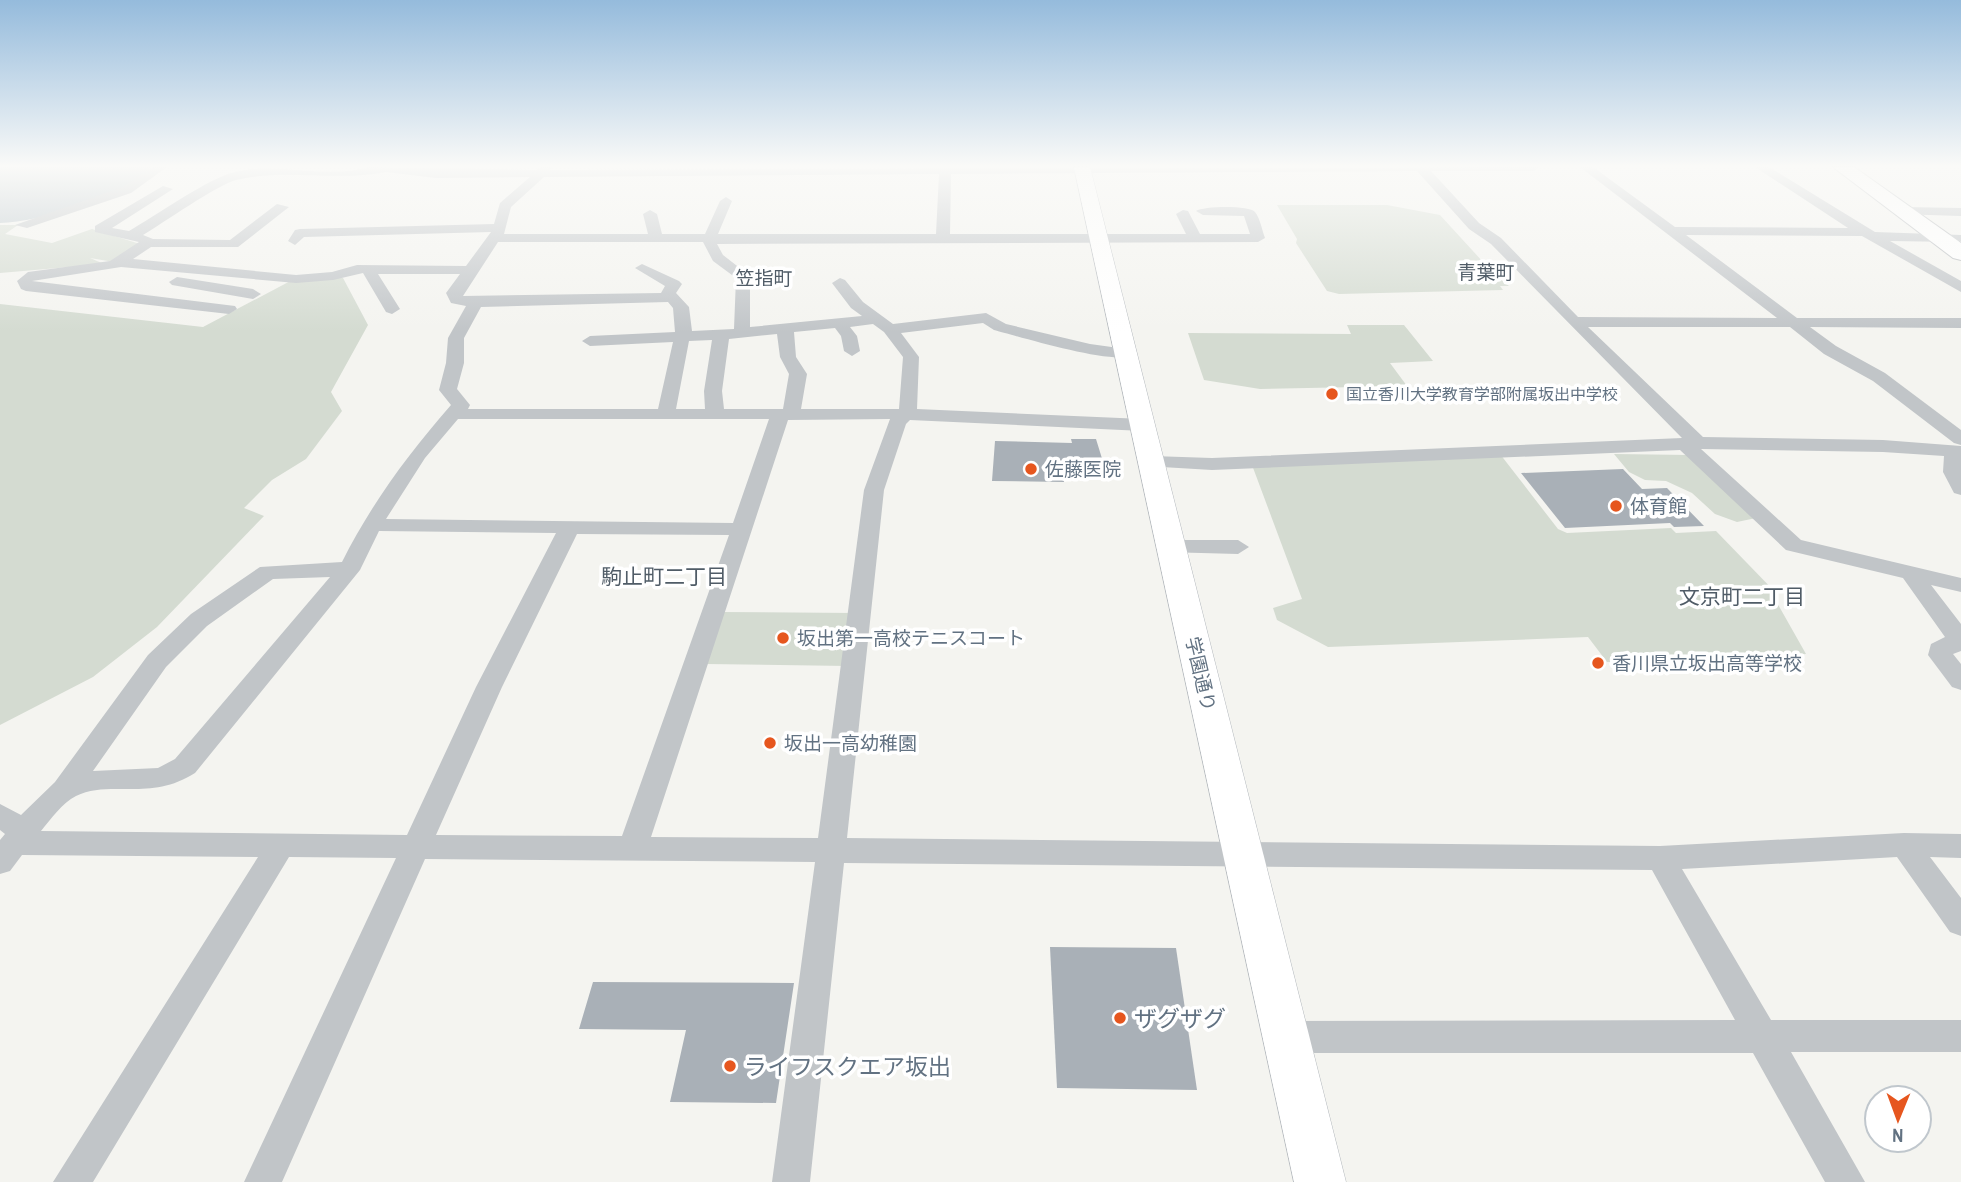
<svg xmlns="http://www.w3.org/2000/svg" width="1961" height="1182" font-family="'Archivo Narrow','Noto Sans JP',sans-serif">
<rect width="100%" height="100%" fill="#f4f4f0"/>
<g fill="#d4dbd1">
<path d="M 1277,205 L 1387,205 L 1440,215 L 1494,274 L 1509,286 L 1500,286 L 1503,290 L 1339,294 L 1327,291 L 1296,243 L 1297,239 Z"/>
<path d="M 0,225 L 18,225 L 5,234 L 52,243 L 92,229 L 140,244 L 114,262 L 90,258 L 104,264 L 0,273 Z"/>
<path d="M 296,278 L 343,278 L 368,325 L 331,392 L 342,411 L 306,459 L 272,480 L 244,508 L 264,516 L 157,627 L 93,677 L 0,725 L 0,304 L 203,327 Z"/>
<path d="M 1347,325 L 1404,325 L 1433,361 L 1390,363 L 1407,386 L 1260,389 L 1204,380 L 1188,333 L 1351,334 Z"/>
<path d="M 1500,454 L 1558,529 L 1567,533 L 1671,528 L 1676,533 L 1716,531 L 1778,595 L 1776,601 L 1806,654 L 1607,662 L 1588,637 L 1328,647 L 1277,620 L 1273,608 L 1302,599 L 1252,465 Z"/>
<path d="M 1614,454 L 1689,455 L 1756,518 L 1737,522 L 1715,514 L 1692,493 L 1666,481 L 1645,480 L 1629,472 Z"/>
<path d="M 722,612 L 856,613 L 848,666 L 706,664 Z"/>
</g>
<path fill="#bac5cb" d="M 0,167 L 151,167 C 125,197 40,222 0,223 Z"/>
<g fill="#a9b0b7">
<path d="M 1071,439 L 1096,439 L 1104,465 L 1064,465 L 1064,482 L 992,481 L 995,441 L 1072,443 Z"/>
<path d="M 1623,469 L 1642,489 L 1667,488 L 1704,526 L 1674,527 L 1670,523 L 1565,528 L 1521,473 Z"/>
<path d="M 1050,947 L 1176,948 L 1197,1090 L 1057,1088 Z"/>
<path d="M 593,982 L 794,983 L 776,1103 L 670,1102 L 686,1030 L 579,1029 Z"/>
</g>
<g fill="none" stroke-linecap="round" stroke-linejoin="round">
<g stroke="#b3b8bd" stroke-width="1">
<path id="secondary" d="M 1074,167 L 1090,167 L 1346,1182 L 1294,1182 Z"/>
</g>
<g stroke="#b4b8bc" stroke-width="2">
<path id="primary" d="M 1833,167 L 1854,167 L 1961,243 L 1961,260 L 1953,258 Z"/>
</g>
<g fill="#c1c5c8" fill-rule="evenodd">
<path d="M 153,167 L 167,167 L 131,193 L 27,228 L 15,225 L 123,187 Z"/>
<path d="M 368,167 L 537,170 L 540,167 L 552,167 L 550,170 L 1540,167 L 1534,171 L 1431,171 L 1479,223 L 1501,238 L 1578,317 L 1777,318 L 1580,167 L 1593,167 L 1675,227 L 1848,228 L 1755,167 L 1769,167 L 1875,232 L 1961,235 L 1961,241 L 1956,242 L 1890,241 L 1961,281 L 1961,292 L 1862,236 L 1686,235 L 1797,318 L 1961,318 L 1961,328 L 1810,327 L 1836,346 L 1885,373 L 1961,430 L 1961,445 L 1954,443 L 1873,381 L 1824,354 L 1790,327 L 1588,327 L 1703,437 L 1883,440 L 1961,446 L 1961,495 L 1954,493 L 1943,472 L 1944,456 L 1883,452 L 1701,449 L 1801,540 L 1961,578 L 1961,592 L 1931,585 L 1961,624 L 1961,651 L 1953,654 L 1961,664 L 1961,690 L 1952,687 L 1928,655 L 1931,644 L 1945,637 L 1903,578 L 1786,550 L 1680,450 L 1212,470 L 1145,466 L 1142,462 L 1152,456 L 1212,458 L 1682,438 L 1491,244 L 1469,229 L 1417,171 L 951,174 L 950,234 L 1186,234 L 1176,214 L 1183,210 L 1188,211 L 1200,234 L 1250,234 L 1244,216 L 1203,215 L 1196,211 C 1203,206 1250,205 1255,212 C 1260,218 1262,230 1265,238 L 1258,242 L 717,244 L 723,255 L 750,276 L 750,327 L 862,316 L 851,308 L 832,283 L 840,278 L 845,280 L 863,302 L 893,324 L 986,313 L 1006,324 L 1090,344 L 1126,349 L 1134,354 C 1121,368 1017,336 994,330 L 983,323 L 901,333 L 919,357 L 917,409 L 1143,419 L 1152,425 L 1143,431 L 910,420 L 906,424 L 884,490 L 847,838 L 1660,846 L 1904,833 L 1961,834 L 1961,858 L 1930,857 L 1961,898 L 1961,936 L 1950,932 L 1897,857 L 1682,869 L 1771,1020 L 1961,1020 L 1961,1052 L 1791,1052 L 1865,1182 L 1825,1182 L 1753,1053 L 1287,1053 L 1275,1048 L 1270,1037 L 1275,1026 L 1287,1021 L 1735,1020 L 1652,870 L 844,863 L 810,1182 L 772,1182 L 815,862 L 425,859 L 282,1182 L 244,1182 L 396,858 L 289,857 L 93,1182 L 53,1182 L 258,857 L 22,855 L 10,871 L 0,874 L 0,840 L 5,834 L 0,830 L 0,804 L 21,815 L 55,782 L 148,655 L 191,614 L 260,567 L 342,562 C 371,504 409,453 451,405 L 439,390 L 446,363 L 448,338 L 466,306 L 451,303 L 446,293 L 460,274 L 378,274 L 400,309 L 392,314 L 386,312 L 363,273 L 333,280 L 296,283 L 121,267 L 32,281 L 235,306 L 237,309 L 229,314 L 26,291 L 21,289 L 17,281 L 28,272 L 110,261 L 139,242 L 95,232 L 95,226 L 163,186 L 173,189 L 112,228 L 129,231 C 155,216 202,183 228,174 C 272,160 326,180 368,167 ZM 386,172 L 436,178 L 530,177 L 500,203 L 494,224 L 300,229 L 295,230 L 288,241 L 295,245 L 304,237 L 491,232 L 466,266 L 357,265 L 332,272 L 296,275 L 133,259 L 151,247 L 238,247 L 289,207 L 277,204 L 230,240 L 153,239 L 143,235 C 163,223 217,185 236,180 C 285,168 336,182 386,172 ZM 939,174 L 936,234 L 718,234 L 732,201 L 726,197 L 720,201 L 705,234 L 662,234 L 657,214 L 650,210 L 643,214 L 648,234 L 504,234 L 511,207 L 544,177 ZM 498,242 L 703,242 L 713,261 L 736,278 L 734,329 L 692,331 L 689,307 L 676,293 L 682,284 L 679,281 L 642,264 L 635,268 L 665,286 L 661,293 L 463,296 ZM 668,302 L 673,308 L 675,332 L 590,336 L 582,341 L 590,346 L 673,342 L 658,409 L 468,409 L 470,405 L 457,389 L 464,363 L 464,338 L 481,307 ZM 873,324 L 884,332 L 903,357 L 899,409 L 801,409 L 807,374 L 796,357 L 794,332 L 835,328 L 841,336 L 844,351 L 852,356 L 860,351 L 857,336 L 850,327 ZM 777,334 L 780,357 L 789,374 L 783,409 L 724,409 L 722,391 L 729,339 ZM 712,340 L 704,391 L 705,409 L 676,409 L 689,341 ZM 458,419 L 769,419 L 733,523 L 386,519 L 425,458 ZM 890,419 L 864,490 L 818,838 L 651,837 L 788,420 ZM 379,531 L 556,533 L 476,687 L 407,835 L 41,831 C 51,819 62,803 76,796 C 110,779 150,802 195,773 L 360,570 ZM 577,534 L 729,535 L 622,836 L 436,835 L 502,687 ZM 330,577 L 175,759 L 158,768 L 93,771 L 166,667 L 207,626 L 273,579 Z"/>
<path d="M 1903,207 L 1961,208 L 1961,216 L 1898,214 L 1896,211 Z"/>
<path d="M 177,277 L 253,289 L 261,294 L 253,299 L 172,285 L 169,282 Z"/>
<path d="M 1172,540 L 1238,540 L 1249,547 L 1238,554 L 1164,552 L 1161,547 L 1164,542 Z"/>
</g>
<use href="#secondary" fill="#fff" fill-rule="evenodd"/>
<use href="#primary" fill="#fff" fill-rule="evenodd"/>
</g>
<linearGradient id="sky" x2="0" y2="1"><stop stop-color="#95bbdc"/><stop offset="0.5" stop-color="#fafaf8"/><stop offset="1" stop-color="#fafaf8" stop-opacity="0"/></linearGradient>
<rect width="1961" height="332" fill="url(#sky)"/>
<g fill="#e6561e" stroke="#fff" stroke-width="2.5">
<circle cx="1332" cy="394" r="7"/>
<circle cx="1031" cy="469" r="7"/>
<circle cx="1616" cy="506" r="7"/>
<circle cx="783" cy="638" r="7"/>
<circle cx="1598" cy="663" r="7"/>
<circle cx="770" cy="743" r="7"/>
<circle cx="1120" cy="1018" r="7"/>
<circle cx="730" cy="1066" r="7"/>
</g>
<g text-anchor="middle" dominant-baseline="central" stroke-width="7" stroke-linejoin="round" paint-order="stroke">
<g font-size="16" fill="#627282" stroke="#fff" text-anchor="start">
<text x="1346" y="394">国立香川大学教育学部附属坂出中学校</text>
</g>
<g font-size="19" fill="#505c67" stroke="#fff">
<text x="1486" y="272">青葉町</text>
<text x="764" y="278">笠指町</text>
</g>
<g font-size="19" fill="#627282" stroke="#fff" text-anchor="start">
<text x="1045" y="469">佐藤医院</text>
<text x="1630" y="506">体育館</text>
<text x="797" y="638">坂出第一高校テニスコート</text>
<text x="1612" y="663">香川県立坂出高等学校</text>
<text x="784" y="743">坂出一高幼稚園</text>
</g>
<g font-size="19" fill="#627282" stroke="#fff">
<text transform="translate(1201 674) rotate(77)">学園通り</text>
</g>
<g font-size="21" fill="#505c67" stroke="#fff">
<text x="664" y="576">駒止町二丁目</text>
<text x="1742" y="596">文京町二丁目</text>
</g>
<g font-size="23" fill="#627282" stroke="#fff" text-anchor="start">
<text x="1134" y="1018">ザグザグ</text>
<text x="744" y="1066">ライフスクエア坂出</text>
</g>
</g>
<g transform="translate(1898 1119) rotate(181)"><circle r="33" fill="#ffffff" stroke="#c0c7cd" stroke-width="2"/>
<path d="M0-5L12 26L0 18L-12 26Z" fill="#e6561e"/>
<text y="-10" font-size="19" font-weight="bold" text-anchor="middle" fill="#627282">N</text>
</g>
</svg>
